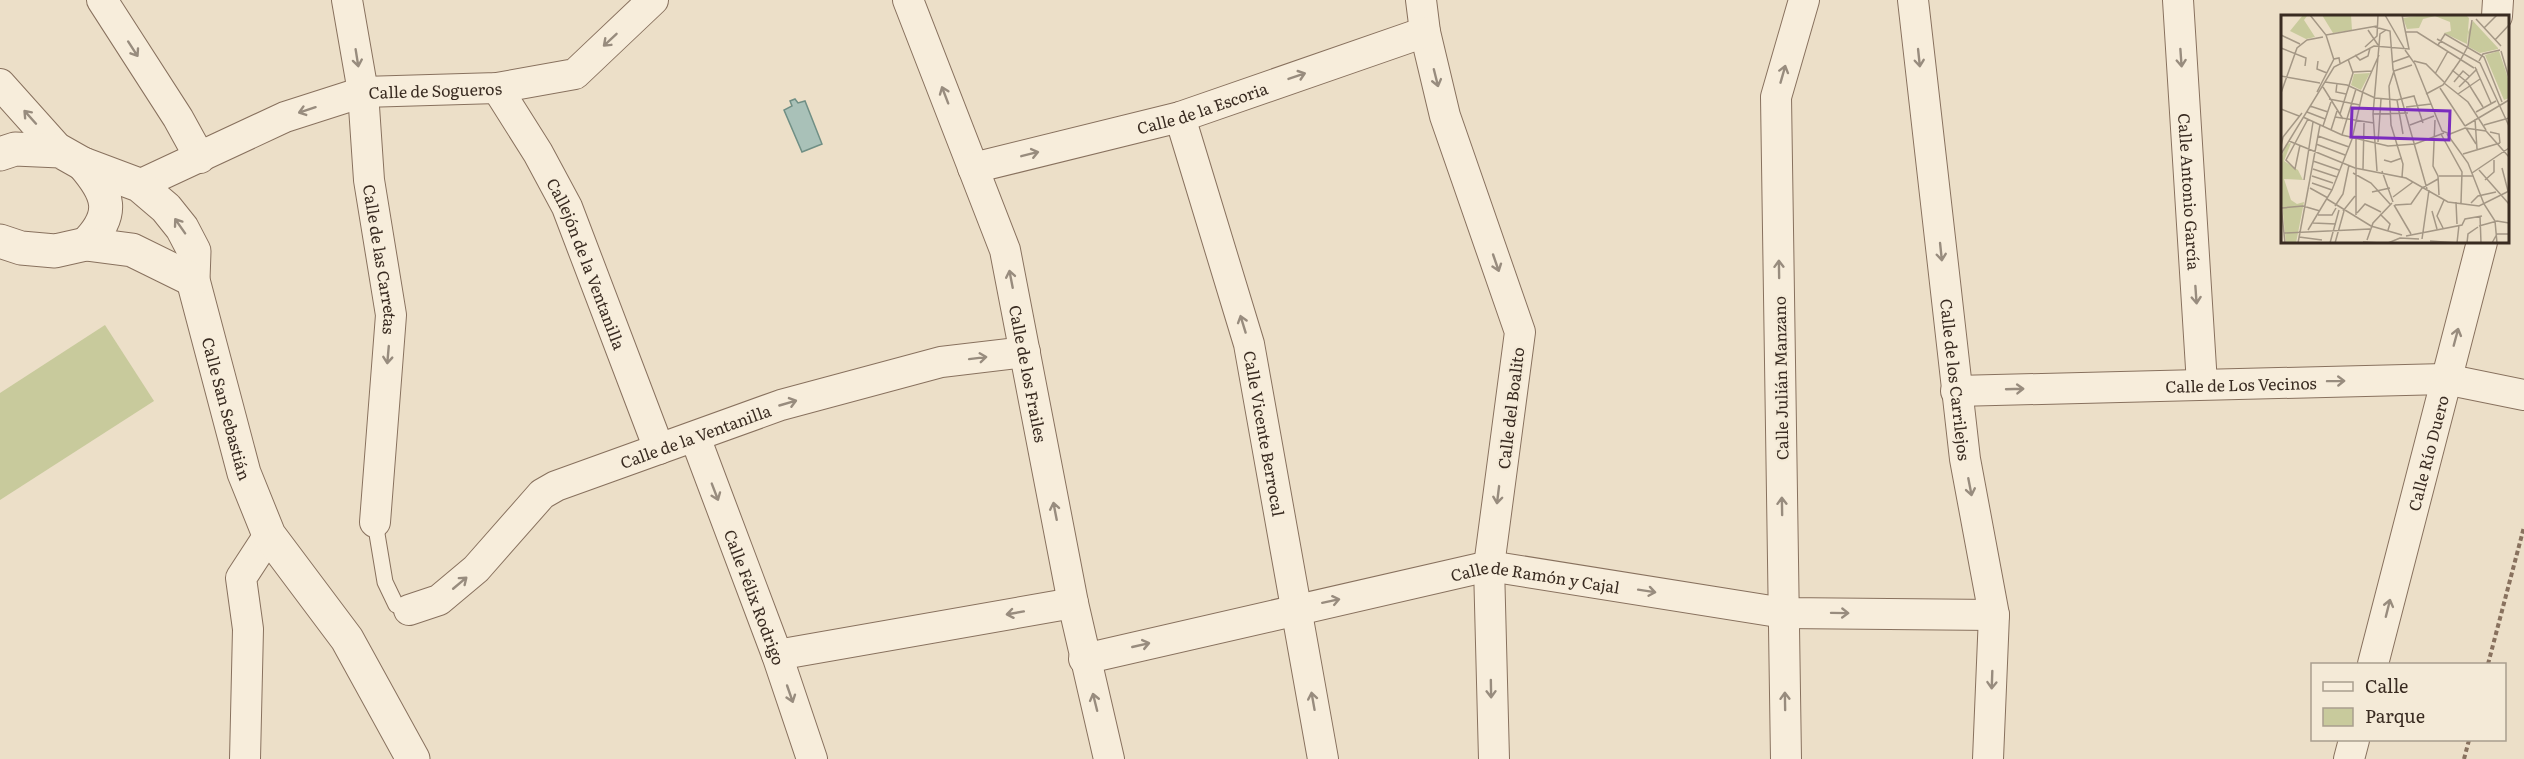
<svg xmlns="http://www.w3.org/2000/svg" width="2524" height="759" font-family="Literata,serif">
<rect width="100%" height="100%" fill="#ecdfc8"/>
<path fill="#c8ca9c" d="M 105,325 L 154,401 L 0,500 L 0,393 Z"/>
<path fill="#a9c1b8" stroke="#708f85" stroke-width="1.5" d="M 795,99 L 798,103 L 805,101 L 822,144 L 802,152 L 784,110 L 792,106 L 790,101 Z"/>
<g fill="none" stroke-linecap="round" stroke-linejoin="round">
<g stroke="#88715e" stroke-width="17">
<path id="service" d="M 375,522 L 385,582 L 396,605 L 409,610"/>
</g>
<g stroke="#88715e" stroke-width="32">
<g id="minor">
<path d="M 102,0 L 178,118 L 200,158"/>
<path id="s1" d="M 347,0 L 363,92 L 369,180 L 391,315 L 375,522"/>
<path id="s2" d="M 908,0 L 1005,250 L 1073,603 L 1109,759"/>
<path d="M 1421,0 L 1425,32 L 1445,116 L 1520,332 L 1489,566 L 1494,759"/>
<path id="s3" d="M 1913,0 L 1965,459 L 1994,615 L 1988,759"/>
<path id="s4" d="M 2178,0 L 2202,384"/>
<path d="M 2497,16 L 2498,0"/>
<path d="M 0,84 L 60,151"/>
<path id="s5" d="M 497,88 L 538,153 L 567,207 L 659,449"/>
<path id="s6" d="M 1180,117 L 1249,344 L 1323,759"/>
<path id="s7" d="M 973,168 L 1180,117 L 1425,32"/>
<path id="s8" d="M 139,185 L 285,117 L 363,92 L 497,88 L 575,74 L 653,0"/>
<path id="s9" d="M 1956,391 L 2445,379 L 2524,395"/>
<path id="s10" d="M 695,437 L 777,655 L 812,759"/>
<path id="s11" d="M 409,610 L 439,600 L 476,569 L 542,494 L 556,486 L 781,405 L 941,362 L 1025,352"/>
<path d="M 777,655 L 1073,603"/>
<path id="s12" d="M 1084,659 L 1489,566 L 1784,613 L 1994,615"/>
<path id="s13" d="M 2373,664 L 2482,242"/>
<path d="M 245,759 L 248,629 L 241,578 L 269,535"/>
<path d="M 1786,759 L 1776,97 L 1804,0"/>
<path d="M 2349,759 L 2354,740"/>
</g>
</g>
<g stroke="#88715e" stroke-width="35">
<g id="tertiary">
<path id="s14" d="M 0,154 L 15,149 L 60,151 L 83,164 L 139,185 L 166,208 L 182,228 L 194,251 L 193,280 L 244,473 L 269,535 L 347,639 L 413,759"/>
<path d="M 83,164 C 109,194 116,214 86,244"/>
<path d="M 0,241 L 21,248 L 55,251 L 86,244 L 132,250 L 193,280"/>
</g>
</g>
<g stroke="#88715e" stroke-width="4" stroke-dasharray="4.5 3" stroke-linecap="butt">
<path d="M 2488,664 L 2524,527"/>
<path d="M 2464,759 L 2469,740"/>
</g>
<use href="#service" stroke="#f7eddb" stroke-width="15"/>
<use href="#minor" stroke="#f7eddb" stroke-width="30"/>
<use href="#tertiary" stroke="#f7eddb" stroke-width="33"/>
</g>
<defs><path id="oneway-shaft" d="M-6 0H5M1.5-3L5.5 0L1.5 3" fill="none" stroke-width="1.6" stroke-linecap="round" stroke-linejoin="round" transform="scale(1.5)"/></defs>
<g stroke="#988c7e">
<use href="#oneway-shaft" transform="translate(610 40) rotate(137)"/>
<use href="#oneway-shaft" transform="translate(133 49) rotate(57)"/>
<use href="#oneway-shaft" transform="translate(357 58) rotate(81)"/>
<use href="#oneway-shaft" transform="translate(1919 58) rotate(84)"/>
<use href="#oneway-shaft" transform="translate(2181 58) rotate(86)"/>
<use href="#oneway-shaft" transform="translate(1783 74) rotate(-74)"/>
<use href="#oneway-shaft" transform="translate(1297 76) rotate(-19)"/>
<use href="#oneway-shaft" transform="translate(1436 78) rotate(76)"/>
<use href="#oneway-shaft" transform="translate(945 95) rotate(-111)"/>
<use href="#oneway-shaft" transform="translate(307 110) rotate(162)"/>
<use href="#oneway-shaft" transform="translate(30 117) rotate(-132)"/>
<use href="#oneway-shaft" transform="translate(1030 154) rotate(-14)"/>
<use href="#oneway-shaft" transform="translate(180 226) rotate(-125)"/>
<use href="#oneway-shaft" transform="translate(1941 252) rotate(84)"/>
<use href="#oneway-shaft" transform="translate(1496 263) rotate(71)"/>
<use href="#oneway-shaft" transform="translate(1779 269) rotate(-91)"/>
<use href="#oneway-shaft" transform="translate(1011 279) rotate(-101)"/>
<use href="#oneway-shaft" transform="translate(2196 295) rotate(86)"/>
<use href="#oneway-shaft" transform="translate(1243 324) rotate(-107)"/>
<use href="#oneway-shaft" transform="translate(2456 337) rotate(-75)"/>
<use href="#oneway-shaft" transform="translate(388 355) rotate(95)"/>
<use href="#oneway-shaft" transform="translate(978 358) rotate(-7)"/>
<use href="#oneway-shaft" transform="translate(2336 381) rotate(-1)"/>
<use href="#oneway-shaft" transform="translate(2015 389) rotate(-2)"/>
<use href="#oneway-shaft" transform="translate(788 403) rotate(-16)"/>
<use href="#oneway-shaft" transform="translate(1970 487) rotate(79)"/>
<use href="#oneway-shaft" transform="translate(715 492) rotate(69)"/>
<use href="#oneway-shaft" transform="translate(1498 495) rotate(97)"/>
<use href="#oneway-shaft" transform="translate(1782 506) rotate(-91)"/>
<use href="#oneway-shaft" transform="translate(1055 511) rotate(-101)"/>
<use href="#oneway-shaft" transform="translate(460 583) rotate(-40)"/>
<use href="#oneway-shaft" transform="translate(1647 591) rotate(9)"/>
<use href="#oneway-shaft" transform="translate(1331 601) rotate(-12)"/>
<use href="#oneway-shaft" transform="translate(2388 608) rotate(-76)"/>
<use href="#oneway-shaft" transform="translate(1015 613) rotate(170)"/>
<use href="#oneway-shaft" transform="translate(1840 613) rotate(1)"/>
<use href="#oneway-shaft" transform="translate(1141 645) rotate(-13)"/>
<use href="#oneway-shaft" transform="translate(1992 680) rotate(92)"/>
<use href="#oneway-shaft" transform="translate(1491 689) rotate(89)"/>
<use href="#oneway-shaft" transform="translate(790 694) rotate(71)"/>
<use href="#oneway-shaft" transform="translate(1313 701) rotate(-100)"/>
<use href="#oneway-shaft" transform="translate(1785 701) rotate(-91)"/>
<use href="#oneway-shaft" transform="translate(1095 702) rotate(-104)"/>
</g>
<g text-anchor="middle" dominant-baseline="central" stroke-width="4.5" stroke-linejoin="round" paint-order="stroke">
<g font-size="16" fill="#392b21" stroke="#f4ead7">
<text stroke="none"><textPath href="#s8" startOffset="315">Calle de Sogueros</textPath></text>
<text stroke="none"><textPath href="#s7" startOffset="237">Calle de la Escoria</textPath></text>
<text stroke="none"><textPath href="#s4" startOffset="192">Calle Antonio García</textPath></text>
<text stroke="none"><textPath href="#s1" startOffset="262">Calle de las Carretas</textPath></text>
<text stroke="none"><textPath href="#s5" startOffset="198">Callejón de la Ventanilla</textPath></text>
<text stroke="none"><textPath href="#s2" startOffset="394">Calle de los Frailes</textPath></text>
<text transform="translate(1780 378) rotate(-91)">Calle Julián Manzano</text>
<text stroke="none"><textPath href="#s3" startOffset="382">Calle de los Carrilejos</textPath></text>
<text stroke="none"><textPath href="#s9" startOffset="285">Calle de Los Vecinos</textPath></text>
<text stroke="none"><textPath href="#s14" startOffset="396">Calle San Sebastián</textPath></text>
<text transform="translate(1510 408) rotate(-83)">Calle del Boalito</text>
<text stroke="none"><textPath href="#s6" startOffset="328">Calle Vicente Berrocal</textPath></text>
<text stroke="none"><textPath href="#s11" startOffset="344">Calle de la Ventanilla</textPath></text>
<text stroke="none"><textPath href="#s13" startOffset="218">Calle Río Duero</textPath></text>
<text stroke="none"><textPath href="#s12" startOffset="462">Calle de Ramón y Cajal</textPath></text>
<text stroke="none"><textPath href="#s10" startOffset="171">Calle Félix Rodrigo</textPath></text>
</g>
</g>
<g transform="translate(2281 15)">
<rect width="228" height="228" fill="#ecdfc8"/>
<path d="M 22,0 L 26,1 L 23,5 L 34,22 L 25,24 L 9,16 ZM 41,0 L 70,0 L 71,15 L 52,18 ZM 142,0 L 185,0 L 188,3 L 186,29 L 163,18 L 170,16 L 169,7 L 154,1 L 142,4 L 138,13 L 126,14 L 122,3 ZM 192,6 L 217,33 L 217,34 L 199,38 L 188,32 L 187,17 ZM 218,36 L 228,66 L 228,83 L 223,85 L 204,40 ZM 89,58 L 80,75 L 70,70 L 73,59 ZM 10,128 L 3,146 L 17,155 L 22,165 L 3,164 L 10,185 L 16,189 L 23,187 L 15,228 L 5,228 L 0,179 L 0,144 L 5,129 Z" fill="#c8ca9c"/>
<path fill="none" stroke="#a49785" stroke-width="1.5" d="M 29,0 L 45,20 L 53,45M 104,0 L 123,33M 121,1 L 139,0M 195,4 L 220,31M 94,12 L 109,16 L 112,54 L 146,174M 203,13 L 216,0M 87,15 L 97,30M 125,17 L 136,17 L 193,53M 0,20 L 19,29M 45,20 L 96,11M 156,24 L 199,48 L 228,111M 214,25 L 228,10M 157,30 L 164,19 L 203,42 L 221,87M 84,32 L 96,21 L 97,0M 0,33 L 25,43 L 24,51M 124,35 L 134,49 L 161,116 L 169,119M 220,36 L 228,63M 74,40 L 79,45 L 87,41 L 89,33M 37,46 L 36,54 L 46,58M 133,46 L 145,49 L 163,67M 198,46 L 202,39 L 219,35M 112,47 L 129,41M 194,52 L 210,88M 171,55 L 187,68 L 202,92M 113,56 L 108,71 L 110,110 L 122,149 L 121,162M 113,56 L 131,50M 72,57 L 91,56M 154,59 L 167,36M 0,61 L 39,68M 44,67 L 66,70 L 94,83 L 116,85 L 133,81 L 142,108M 173,67 L 182,56 L 188,61M 56,68 L 55,77 L 65,79M 163,68 L 187,87 L 205,115M 42,72 L 62,104M 178,72 L 196,54M 159,73 L 184,111M 36,77 L 53,44 L 58,43 L 59,48M 0,78 L 16,33 L 26,25 L 42,22M 145,79 L 162,70 L 180,44 L 187,31 L 191,5M 177,79 L 199,64M 48,84 L 79,90M 116,85 L 122,119M 29,91 L 47,97M 125,92 L 150,89M 0,94 L 18,101M 26,97 L 44,104M 195,97 L 215,86M 59,99 L 72,58 L 67,44M 92,99 L 127,98M 22,102 L 61,120 L 107,131 L 134,129 L 163,118M 54,102 L 93,108M 194,104 L 196,134M 154,105 L 152,151 L 157,161 L 158,180M 129,110 L 153,101M 203,110 L 228,103M 42,111 L 50,87M 184,111 L 228,85M 185,113 L 195,129M 50,115 L 56,96M 209,117 L 218,119 L 219,128M 160,119 L 181,157 L 180,188M 166,119 L 187,148 L 203,189 L 214,206 L 216,228M 169,119 L 184,113 L 205,116 L 228,142M 61,120 L 75,74M 37,121 L 68,132M 75,124 L 75,200M 8,126 L 74,153 L 125,163 L 167,187 L 198,191 L 228,176M 97,127 L 100,84M 35,129 L 64,140M 19,130 L 14,154 L 5,145 L 27,104M 0,131 L 2,122 L 21,98M 0,139 L 53,52 L 93,31 L 128,34 L 121,0M 182,139 L 219,128M 103,145 L 110,147 L 121,143M 32,146 L 58,155M 221,153 L 227,176M 32,154 L 56,162M 82,154 L 83,108M 198,155 L 228,189M 96,156 L 92,99 L 99,19 L 105,15M 101,156 L 112,187M 72,158 L 90,168 L 109,189M 191,158 L 228,133M 31,161 L 52,168M 158,161 L 192,161M 23,165 L 32,107M 204,165 L 213,157 L 213,145M 31,168 L 51,175M 29,173 L 47,183M 91,177 L 109,173M 112,182 L 132,167M 46,184 L 90,211 L 121,220M 175,187 L 176,209M 190,188 L 197,181 L 215,177M 0,190 L 4,228M 113,190 L 130,219M 114,190 L 130,189 L 141,173 L 157,164M 54,191 L 62,179 L 68,150M 1,193 L 22,191 L 39,196M 62,196 L 74,181M 151,196 L 156,214M 76,198 L 84,189 L 100,197M 99,199 L 109,209 L 107,215M 37,200 L 51,200 L 55,193M 199,201 L 200,228M 32,208 L 55,209M 198,211 L 216,206 L 228,208M 162,213 L 156,201 L 163,185M 27,215 L 51,175 L 71,124 L 82,76 L 98,40M 3,218 L 89,214M 125,221 L 181,210 L 184,204 L 201,201M 18,222 L 41,225M 141,224 L 148,175M 86,225 L 92,208 L 111,188M 149,226 L 177,228M 82,227 L 100,228M 17,228 L 39,110M 49,228 L 58,195M 54,228 L 63,196M 107,228 L 119,223 L 138,224M 176,228 L 178,210M 186,228 L 187,219 L 197,212M 211,228 L 216,219 L 228,219"/>
<path fill="#7b2cbf" fill-opacity="0.15" stroke="#7b2cbf" stroke-width="3" d="M 71,93 L 169,96 L 168,125 L 70,122 Z"/>
<rect width="228" height="228" fill="none" stroke="#392b21" stroke-width="3"/>
</g>
<rect x="2311" y="663" width="195" height="78" fill="#f4ead7" stroke="#a99e8e" stroke-width="1.5"/>
<rect x="2323" y="682" width="30" height="9" fill="#f7eddb" stroke="#a99e8e" stroke-width="1.5"/>
<text x="2365" y="693" font-size="18" fill="#392b21">Calle</text>
<rect x="2323" y="708" width="30" height="18" fill="#c8ca9c" stroke="#a99e8e" stroke-width="1.5"/>
<text x="2365" y="723" font-size="18" fill="#392b21">Parque</text>
</svg>
